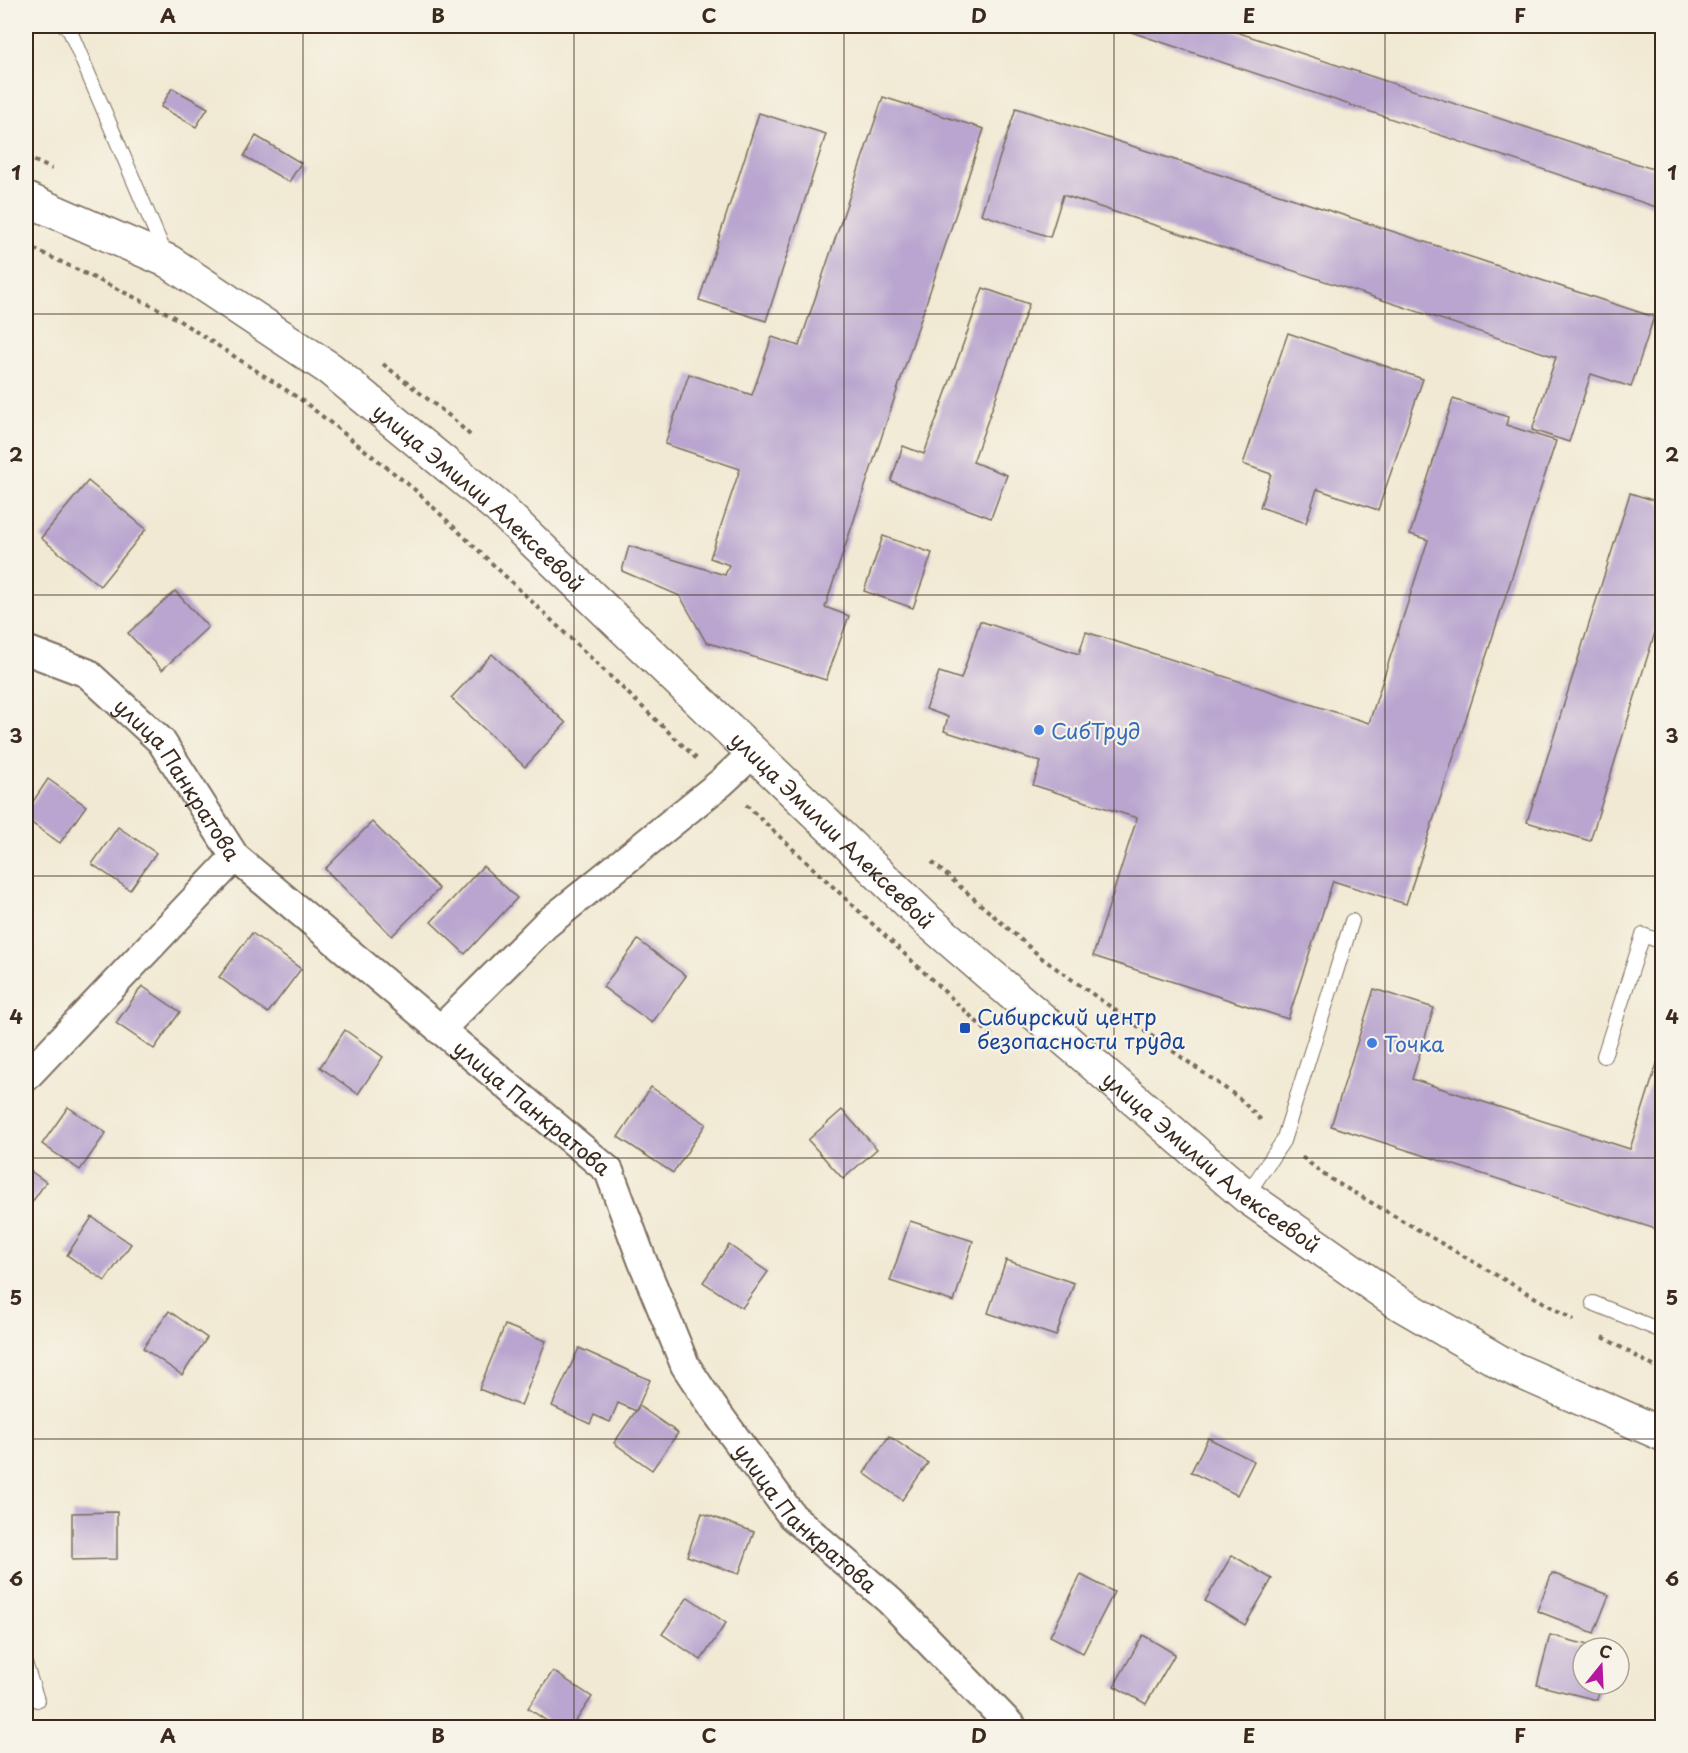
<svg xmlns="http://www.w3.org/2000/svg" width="1688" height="1753" font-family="'Playpen Sans',sans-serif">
<rect width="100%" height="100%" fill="#f7f3e8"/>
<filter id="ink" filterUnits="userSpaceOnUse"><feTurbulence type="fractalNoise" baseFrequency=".0167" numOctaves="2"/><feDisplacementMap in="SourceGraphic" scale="12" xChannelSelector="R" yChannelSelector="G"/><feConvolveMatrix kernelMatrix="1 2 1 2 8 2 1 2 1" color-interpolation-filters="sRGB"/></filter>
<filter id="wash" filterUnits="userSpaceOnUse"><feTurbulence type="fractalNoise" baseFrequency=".008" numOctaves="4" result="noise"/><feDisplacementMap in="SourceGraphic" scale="24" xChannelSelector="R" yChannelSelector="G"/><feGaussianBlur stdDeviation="1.35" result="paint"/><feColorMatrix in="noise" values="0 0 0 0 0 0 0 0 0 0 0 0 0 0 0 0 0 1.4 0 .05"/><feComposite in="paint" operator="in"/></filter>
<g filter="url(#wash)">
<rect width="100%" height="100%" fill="#f1e9d3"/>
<g id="blocks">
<g fill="#b9a5cf">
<path d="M 1113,26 L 1218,26 L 1662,172 L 1662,209 Z"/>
<path d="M 172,88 L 208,108 L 196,127 L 161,107 Z"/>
<path d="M 883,97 L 984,129 L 825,607 L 849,616 L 826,680 L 706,642 L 680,596 L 622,571 L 629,546 L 725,575 L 729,565 L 710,558 L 740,469 L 665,444 L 689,374 L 752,395 L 772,337 L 799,346 Z"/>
<path d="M 1016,108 L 1654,317 L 1631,387 L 1591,374 L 1569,442 L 1532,430 L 1556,357 L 1063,195 L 1050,237 L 981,214 Z"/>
<path d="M 759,113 L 826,134 L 766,321 L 699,300 Z"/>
<path d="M 256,136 L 301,163 L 289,182 L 244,156 Z"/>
<path d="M 983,288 L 1029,304 L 973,462 L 1007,475 L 991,518 L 891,481 L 903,446 L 924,454 Z"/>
<path d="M 1288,333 L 1423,379 L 1378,510 L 1317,489 L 1306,523 L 1260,507 L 1271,474 L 1243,464 Z"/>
<path d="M 1453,399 L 1508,417 L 1506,425 L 1556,441 L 1406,904 L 1333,881 L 1288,1019 L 1093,956 L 1137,818 L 1033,785 L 1041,762 L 944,731 L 948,717 L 926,709 L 939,672 L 961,679 L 980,621 L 1079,654 L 1086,632 L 1369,723 L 1428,540 L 1410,534 Z"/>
<path d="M 88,481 L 146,529 L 100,586 L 41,538 Z"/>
<path d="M 1630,493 L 1662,503 L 1662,610 L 1590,841 L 1527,822 Z"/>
<path d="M 883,536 L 932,553 L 913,608 L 864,591 Z"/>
<path d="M 175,591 L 208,627 L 162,670 L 128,633 Z"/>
<path d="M 492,654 L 566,723 L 525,767 L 451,698 Z"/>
<path d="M 48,779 L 86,806 L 60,843 L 26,819 L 26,812 Z"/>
<path d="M 372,822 L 439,889 L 392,936 L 325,869 Z"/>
<path d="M 118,827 L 156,853 L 130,890 L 92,864 Z"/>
<path d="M 483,866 L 517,898 L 465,954 L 431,922 Z"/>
<path d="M 252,933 L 301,969 L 268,1013 L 219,977 Z"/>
<path d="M 638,940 L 686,976 L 652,1023 L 603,987 Z"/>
<path d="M 142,986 L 180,1012 L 154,1049 L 116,1023 Z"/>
<path d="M 1374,989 L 1434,1008 L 1412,1079 L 1630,1149 L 1662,1048 L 1662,1231 L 1331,1126 Z"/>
<path d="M 345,1030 L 383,1057 L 358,1094 L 320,1067 Z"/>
<path d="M 651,1087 L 706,1124 L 673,1173 L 618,1137 Z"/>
<path d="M 68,1107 L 106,1133 L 80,1170 L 42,1144 Z"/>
<path d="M 842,1110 L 877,1149 L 843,1179 L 808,1140 Z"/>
<path d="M 26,1168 L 46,1182 L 26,1211 Z"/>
<path d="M 92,1217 L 131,1244 L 105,1281 L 67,1255 Z"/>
<path d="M 910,1221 L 973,1241 L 954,1302 L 890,1281 Z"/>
<path d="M 729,1245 L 768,1272 L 742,1308 L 703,1282 Z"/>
<path d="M 1006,1260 L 1074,1283 L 1056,1336 L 988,1313 Z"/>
<path d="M 169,1311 L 207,1338 L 182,1375 L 143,1348 Z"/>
<path d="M 505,1325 L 546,1341 L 521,1406 L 479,1389 Z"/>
<path d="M 579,1348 L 650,1380 L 636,1411 L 618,1403 L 610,1422 L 594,1415 L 590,1424 L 552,1406 Z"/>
<path d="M 639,1406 L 678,1433 L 652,1470 L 614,1443 Z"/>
<path d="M 889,1436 L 928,1463 L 902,1500 L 864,1473 Z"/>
<path d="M 1208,1438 L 1254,1461 L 1237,1495 L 1191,1472 Z"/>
<path d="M 117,1512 L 117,1559 L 72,1560 L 72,1513 Z"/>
<path d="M 702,1513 L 754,1532 L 739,1574 L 687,1556 Z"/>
<path d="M 1232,1555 L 1272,1579 L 1245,1625 L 1205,1601 Z"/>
<path d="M 1552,1573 L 1609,1595 L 1594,1633 L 1537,1611 Z"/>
<path d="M 1081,1575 L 1114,1592 L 1083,1653 L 1050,1636 Z"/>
<path d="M 688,1597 L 726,1623 L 701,1660 L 662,1634 Z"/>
<path d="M 1143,1635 L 1175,1654 L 1146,1704 L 1114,1686 Z"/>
<path d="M 1550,1635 L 1595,1647 L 1583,1648 L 1583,1684 L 1601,1684 L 1597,1700 L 1537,1685 Z"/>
<path d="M 553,1671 L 592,1697 L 571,1728 L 557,1728 L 528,1708 Z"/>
</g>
</g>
</g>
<g filter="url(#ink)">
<use href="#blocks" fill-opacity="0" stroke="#7b6d5d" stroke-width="1.5"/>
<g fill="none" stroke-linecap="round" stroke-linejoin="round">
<g stroke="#7b6d5d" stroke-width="16">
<g id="service">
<path d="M 65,26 L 70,31 L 165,254"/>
<path d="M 1604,1056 L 1643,935 L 1662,942"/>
<path d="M 1246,1196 L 1283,1141 L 1352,921"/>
<path d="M 1593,1303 L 1662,1331"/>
<path d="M 26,1666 L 37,1700"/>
</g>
</g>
<g stroke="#7b6d5d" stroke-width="32">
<g id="minor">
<path id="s1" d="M 26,650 L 87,673 L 161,741 L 235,857 L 609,1171 L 642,1260 L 685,1365 L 712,1406 L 792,1516 L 890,1601 L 1013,1728"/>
<path d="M 440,1030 L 545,925 L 722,782 L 753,753"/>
<path d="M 26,1077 L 235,857"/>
</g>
</g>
<g stroke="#7b6d5d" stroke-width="36">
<g id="tertiary">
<path id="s2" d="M 26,199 L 168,261 L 330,369 L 499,508 L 928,921 L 1246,1196 L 1397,1302 L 1507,1366 L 1662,1434"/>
</g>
</g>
<g stroke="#7b6d5d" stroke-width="4" stroke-dasharray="4.5 4.5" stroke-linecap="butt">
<path d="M 26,157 L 52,169"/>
<path d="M 26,245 L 169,314 L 303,401 L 414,489 L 699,761"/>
<path d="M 383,364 L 452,418 L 472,437"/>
<path d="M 746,805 L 994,1038"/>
<path d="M 932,862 L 1043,959 L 1239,1098 L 1263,1122"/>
<path d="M 1302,1157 L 1327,1177 L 1574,1320"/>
<path d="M 1603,1337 L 1662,1371"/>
</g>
<use href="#service" stroke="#fff" stroke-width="14"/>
<use href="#minor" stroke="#fff" stroke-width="28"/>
<use href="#tertiary" stroke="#fff" stroke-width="33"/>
</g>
</g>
<path fill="none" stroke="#3b2a1e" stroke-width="1.5" stroke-opacity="0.55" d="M 303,26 L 303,1728M 574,26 L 574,1728M 844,26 L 844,1728M 1114,26 L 1114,1728M 1385,26 L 1385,1728M 26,314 L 1662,314M 26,595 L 1662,595M 26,876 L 1662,876M 26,1158 L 1662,1158M 26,1439 L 1662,1439"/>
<g fill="#3f7fe0" stroke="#f7f3e8" stroke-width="2">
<circle cx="1039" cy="730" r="6"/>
<circle cx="1372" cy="1043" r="6"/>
</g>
<rect fill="#1a4fb4" stroke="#f7f3e8" stroke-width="2" x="959" y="1022" width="12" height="12" rx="3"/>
<g text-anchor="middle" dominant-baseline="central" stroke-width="4.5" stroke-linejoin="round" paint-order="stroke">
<g font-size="21" fill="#3b2a1e" stroke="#f7f3e8">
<text stroke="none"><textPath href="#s2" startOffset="546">улица Эмилии Алексеевой</textPath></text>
<text stroke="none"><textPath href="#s1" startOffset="206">улица Панкратова</textPath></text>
<text stroke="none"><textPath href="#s2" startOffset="1032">улица Эмилии Алексеевой</textPath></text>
<text stroke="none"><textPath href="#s1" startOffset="692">улица Панкратова</textPath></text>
<text stroke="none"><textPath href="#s2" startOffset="1536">улица Эмилии Алексеевой</textPath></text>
<text stroke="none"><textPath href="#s1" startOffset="1196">улица Панкратова</textPath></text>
</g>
<g font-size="21" fill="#366cbe" stroke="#f7f3e8" text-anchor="start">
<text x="1051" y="730">СибТруд</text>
<text x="1384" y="1043">Точка</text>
</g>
<g font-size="21" fill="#164399" stroke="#f7f3e8" text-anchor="start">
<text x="977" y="1016">Сибирский центр<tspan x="977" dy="24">безопасности труда</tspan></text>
</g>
</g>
<rect width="1688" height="1753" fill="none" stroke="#f7f3e8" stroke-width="66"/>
<g transform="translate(1601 1666) rotate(18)"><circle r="28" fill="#f7f3e8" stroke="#aca397" stroke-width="1.5"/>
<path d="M0-4.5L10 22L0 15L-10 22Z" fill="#b5179e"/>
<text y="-9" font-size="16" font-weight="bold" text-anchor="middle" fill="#3b2a1e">С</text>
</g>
<rect x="33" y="33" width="1622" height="1687" fill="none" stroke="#3b2a1e" stroke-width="2"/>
<g font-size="20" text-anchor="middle" font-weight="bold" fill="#3b2a1e">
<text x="168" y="23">A</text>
<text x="438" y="23">B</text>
<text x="709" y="23">C</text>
<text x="979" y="23">D</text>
<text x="1249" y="23">E</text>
<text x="1520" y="23">F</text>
<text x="16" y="180">1</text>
<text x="1672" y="180">1</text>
<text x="16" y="462">2</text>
<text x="1672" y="462">2</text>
<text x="16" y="743">3</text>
<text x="1672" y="743">3</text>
<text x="16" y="1024">4</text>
<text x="1672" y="1024">4</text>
<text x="16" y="1305">5</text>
<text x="1672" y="1305">5</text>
<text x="16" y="1586">6</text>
<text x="1672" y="1586">6</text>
<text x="168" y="1743">A</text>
<text x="438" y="1743">B</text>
<text x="709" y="1743">C</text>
<text x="979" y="1743">D</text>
<text x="1249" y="1743">E</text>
<text x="1520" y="1743">F</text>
</g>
</svg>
